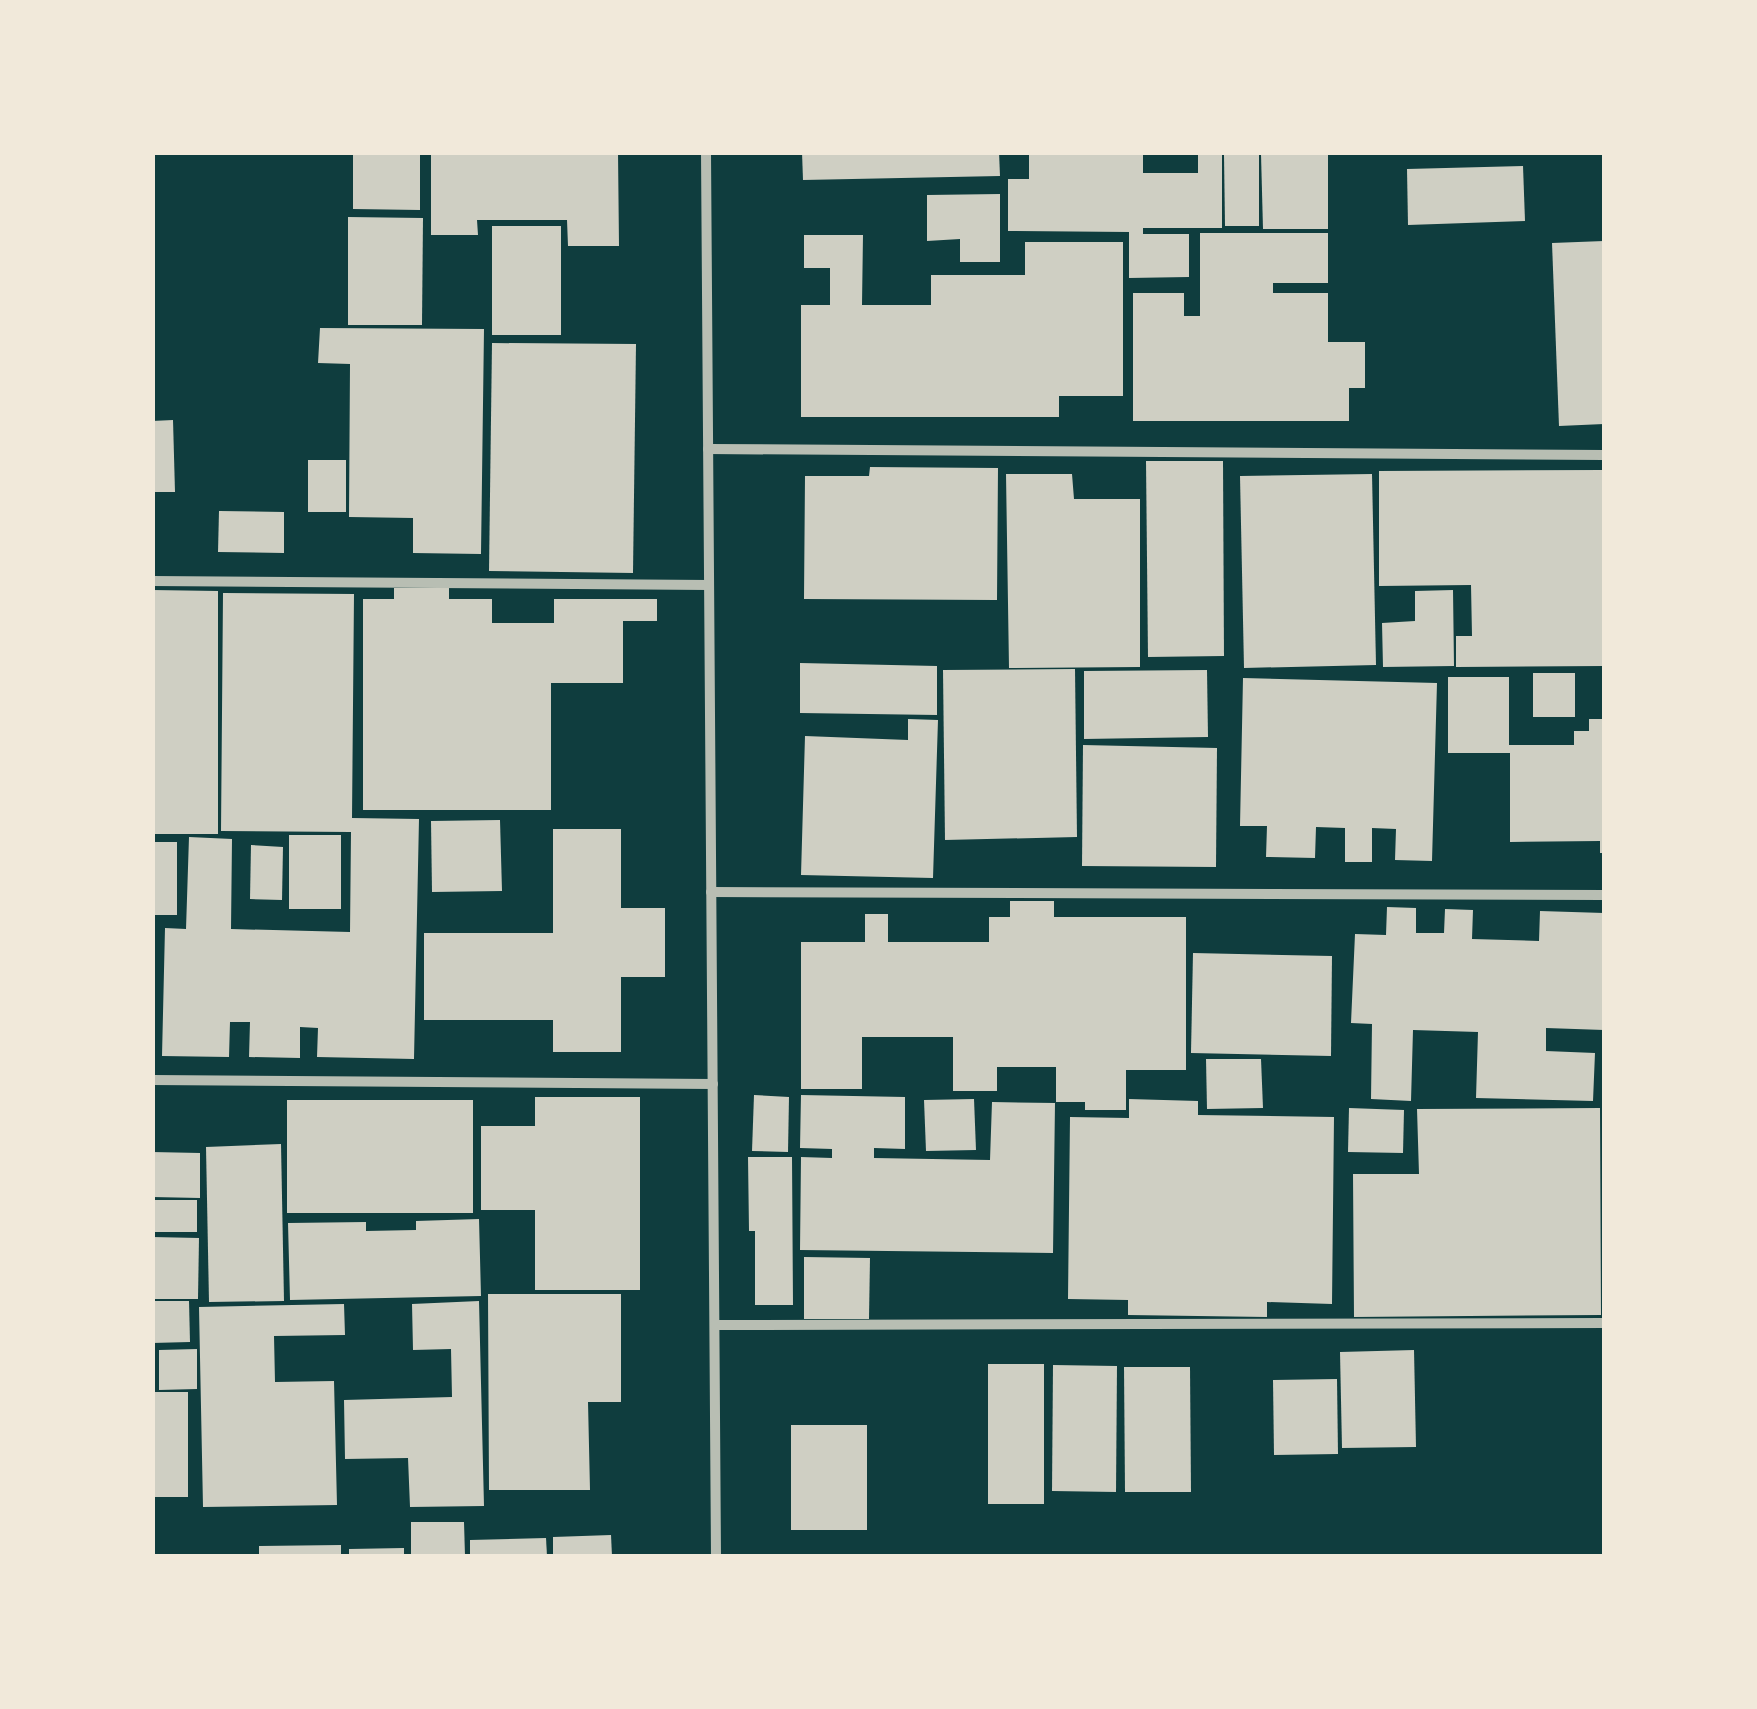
<svg xmlns="http://www.w3.org/2000/svg" width="1757" height="1709" font-family="'Source Sans 3',sans-serif">
<rect width="100%" height="100%" fill="#0f3d3e"/>
<g fill="#cfcfc3">
<path d="M 353,152 L 420,152 L 420,210 L 353,209 Z"/>
<path d="M 431,152 L 618,152 L 619,246 L 568,246 L 567,220 L 477,220 L 478,235 L 431,235 Z"/>
<path d="M 802,152 L 999,152 L 1000,176 L 803,180 Z"/>
<path d="M 1198,152 L 1222,152 L 1222,228 L 1143,228 L 1143,234 L 1189,234 L 1189,277 L 1129,278 L 1129,232 L 1008,231 L 1008,179 L 1029,179 L 1029,153 L 1143,153 L 1143,173 L 1198,173 Z"/>
<path d="M 1259,154 L 1259,226 L 1225,226 L 1224,155 Z"/>
<path d="M 1261,154 L 1328,154 L 1328,229 L 1263,229 Z"/>
<path d="M 1523,166 L 1525,221 L 1408,225 L 1407,169 Z"/>
<path d="M 1000,194 L 1000,262 L 960,262 L 960,239 L 927,241 L 927,195 Z"/>
<path d="M 348,217 L 423,218 L 422,325 L 348,325 Z"/>
<rect x="492" y="226" width="69" height="109"/>
<path d="M 1200,233 L 1328,233 L 1328,283 L 1273,283 L 1273,293 L 1328,293 L 1328,342 L 1365,342 L 1365,388 L 1349,388 L 1349,421 L 1133,421 L 1133,293 L 1184,293 L 1184,316 L 1200,316 Z"/>
<path d="M 804,235 L 863,235 L 862,305 L 931,305 L 931,275 L 1025,275 L 1025,242 L 1123,242 L 1123,396 L 1059,396 L 1059,417 L 801,417 L 801,305 L 830,305 L 830,268 L 804,268 Z"/>
<path d="M 1604,241 L 1604,424 L 1559,426 L 1552,243 Z"/>
<path d="M 320,328 L 484,329 L 481,554 L 413,553 L 413,518 L 349,517 L 350,364 L 318,363 Z"/>
<path d="M 492,343 L 636,344 L 633,573 L 489,571 Z"/>
<path d="M 173,420 L 175,492 L 152,492 L 152,421 Z"/>
<rect x="308" y="460" width="38" height="52"/>
<path d="M 1146,461 L 1223,461 L 1224,656 L 1148,657 Z"/>
<path d="M 870,467 L 998,468 L 997,600 L 804,599 L 805,476 L 869,476 Z"/>
<path d="M 1604,470 L 1604,666 L 1456,667 L 1456,636 L 1472,636 L 1471,585 L 1379,586 L 1379,471 Z"/>
<path d="M 1006,474 L 1072,474 L 1074,499 L 1140,499 L 1140,667 L 1009,668 Z"/>
<path d="M 1372,474 L 1376,665 L 1244,668 L 1240,476 Z"/>
<path d="M 219,511 L 284,512 L 284,553 L 218,552 Z"/>
<path d="M 394,588 L 449,588 L 449,599 L 492,599 L 492,623 L 554,623 L 554,599 L 657,599 L 657,621 L 623,621 L 623,683 L 551,683 L 551,810 L 363,810 L 363,599 L 394,599 Z"/>
<path d="M 152,590 L 218,591 L 218,834 L 152,834 Z"/>
<path d="M 1453,590 L 1454,666 L 1383,667 L 1382,623 L 1415,621 L 1415,591 Z"/>
<path d="M 223,593 L 354,594 L 352,818 L 419,819 L 414,1059 L 317,1057 L 318,1028 L 300,1027 L 300,1058 L 249,1057 L 250,1022 L 230,1022 L 229,1057 L 162,1056 L 165,928 L 186,929 L 189,837 L 232,839 L 231,929 L 350,932 L 351,832 L 221,831 Z"/>
<path d="M 800,663 L 937,666 L 937,715 L 800,713 Z"/>
<path d="M 1075,669 L 1077,837 L 945,840 L 943,670 Z"/>
<path d="M 1207,670 L 1208,737 L 1084,739 L 1084,671 Z"/>
<rect x="1533" y="673" width="42" height="44"/>
<path d="M 1448,677 L 1509,677 L 1509,745 L 1574,745 L 1574,731 L 1589,731 L 1589,719 L 1604,719 L 1604,853 L 1600,853 L 1600,841 L 1510,842 L 1510,753 L 1448,753 Z"/>
<path d="M 1243,678 L 1437,683 L 1432,861 L 1395,860 L 1396,829 L 1372,828 L 1372,862 L 1345,862 L 1345,828 L 1316,827 L 1315,858 L 1266,857 L 1267,826 L 1240,826 Z"/>
<path d="M 908,719 L 938,720 L 933,878 L 801,875 L 805,736 L 908,740 Z"/>
<path d="M 1083,745 L 1217,748 L 1216,867 L 1082,866 Z"/>
<path d="M 500,820 L 502,891 L 432,892 L 431,821 Z"/>
<path d="M 553,829 L 621,829 L 621,908 L 665,908 L 665,977 L 621,977 L 621,1052 L 553,1052 L 553,1020 L 424,1020 L 424,933 L 553,933 Z"/>
<rect x="289" y="835" width="52" height="74"/>
<rect x="152" y="842" width="25" height="73"/>
<path d="M 251,845 L 283,847 L 282,900 L 250,899 Z"/>
<path d="M 1010,901 L 1054,901 L 1054,917 L 1186,917 L 1186,1070 L 1126,1070 L 1126,1110 L 1085,1110 L 1085,1102 L 1056,1102 L 1056,1067 L 997,1067 L 997,1091 L 953,1091 L 953,1037 L 862,1037 L 862,1089 L 801,1089 L 801,942 L 865,942 L 865,914 L 888,914 L 888,942 L 989,942 L 989,917 L 1010,917 Z"/>
<path d="M 1387,907 L 1416,908 L 1416,933 L 1444,933 L 1445,909 L 1473,910 L 1472,939 L 1539,941 L 1540,911 L 1604,913 L 1604,1030 L 1546,1028 L 1546,1051 L 1595,1053 L 1593,1101 L 1476,1098 L 1478,1032 L 1413,1030 L 1411,1101 L 1371,1099 L 1372,1024 L 1351,1023 L 1355,934 L 1386,935 Z"/>
<path d="M 1193,953 L 1332,956 L 1331,1056 L 1191,1053 Z"/>
<path d="M 1206,1059 L 1261,1059 L 1263,1108 L 1207,1109 Z"/>
<path d="M 754,1095 L 789,1097 L 788,1152 L 752,1151 Z"/>
<path d="M 801,1095 L 905,1097 L 905,1149 L 874,1148 L 874,1158 L 990,1160 L 992,1102 L 1055,1103 L 1053,1253 L 800,1250 L 801,1157 L 832,1158 L 832,1149 L 800,1148 Z"/>
<path d="M 535,1097 L 640,1097 L 640,1290 L 535,1290 L 535,1210 L 481,1210 L 481,1126 L 535,1126 Z"/>
<path d="M 974,1099 L 976,1150 L 926,1151 L 924,1100 Z"/>
<path d="M 1129,1099 L 1198,1101 L 1198,1115 L 1334,1117 L 1332,1304 L 1267,1302 L 1267,1317 L 1128,1315 L 1128,1300 L 1068,1299 L 1070,1117 L 1129,1118 Z"/>
<rect x="287" y="1100" width="186" height="113"/>
<path d="M 1349,1108 L 1404,1110 L 1403,1153 L 1348,1152 Z"/>
<path d="M 1600,1108 L 1601,1315 L 1354,1317 L 1353,1174 L 1419,1174 L 1417,1109 Z"/>
<path d="M 281,1144 L 284,1301 L 209,1302 L 206,1147 Z"/>
<path d="M 152,1152 L 200,1153 L 200,1198 L 152,1197 Z"/>
<path d="M 748,1157 L 792,1157 L 793,1305 L 755,1305 L 755,1231 L 749,1231 Z"/>
<rect x="152" y="1200" width="45" height="32"/>
<path d="M 479,1219 L 481,1296 L 290,1300 L 288,1223 L 366,1222 L 366,1231 L 416,1230 L 416,1221 Z"/>
<path d="M 152,1237 L 199,1238 L 198,1299 L 152,1299 Z"/>
<path d="M 804,1257 L 870,1258 L 869,1319 L 804,1319 Z"/>
<path d="M 488,1294 L 621,1294 L 621,1402 L 588,1402 L 590,1490 L 489,1490 Z"/>
<path d="M 152,1301 L 189,1301 L 190,1342 L 152,1343 Z"/>
<path d="M 479,1301 L 484,1506 L 410,1507 L 408,1458 L 345,1459 L 344,1400 L 452,1397 L 451,1349 L 413,1350 L 412,1304 Z"/>
<path d="M 344,1304 L 345,1335 L 274,1336 L 275,1382 L 334,1381 L 337,1505 L 203,1507 L 199,1307 Z"/>
<path d="M 197,1349 L 197,1389 L 159,1390 L 159,1350 Z"/>
<path d="M 1414,1350 L 1416,1447 L 1342,1448 L 1340,1352 Z"/>
<rect x="988" y="1364" width="56" height="140"/>
<path d="M 1053,1365 L 1117,1366 L 1116,1492 L 1052,1491 Z"/>
<path d="M 1124,1367 L 1190,1367 L 1191,1492 L 1125,1492 Z"/>
<path d="M 1337,1379 L 1338,1454 L 1274,1455 L 1273,1380 Z"/>
<rect x="152" y="1392" width="36" height="105"/>
<rect x="791" y="1425" width="76" height="105"/>
<path d="M 411,1522 L 464,1522 L 465,1556 L 411,1556 Z"/>
<path d="M 611,1535 L 612,1556 L 553,1556 L 553,1537 Z"/>
<path d="M 546,1538 L 547,1556 L 470,1556 L 470,1540 Z"/>
<path d="M 341,1545 L 341,1556 L 259,1556 L 259,1546 Z"/>
<path d="M 404,1548 L 404,1556 L 349,1556 L 349,1549 Z"/>
</g>
<g fill="none" stroke-linecap="round" stroke-linejoin="round">
<g stroke="#b8beb3" stroke-width="10">
<path d="M 706,152 L 716,1556"/>
<path d="M 708,449 L 1604,455"/>
<path d="M 152,581 L 709,585"/>
<path d="M 711,892 L 1604,895"/>
<path d="M 152,1080 L 713,1084"/>
<path d="M 715,1325 L 1604,1323"/>
</g>
</g>
<rect width="1757" height="1709" fill="none" stroke="#f1e9da" stroke-width="310"/>
</svg>
